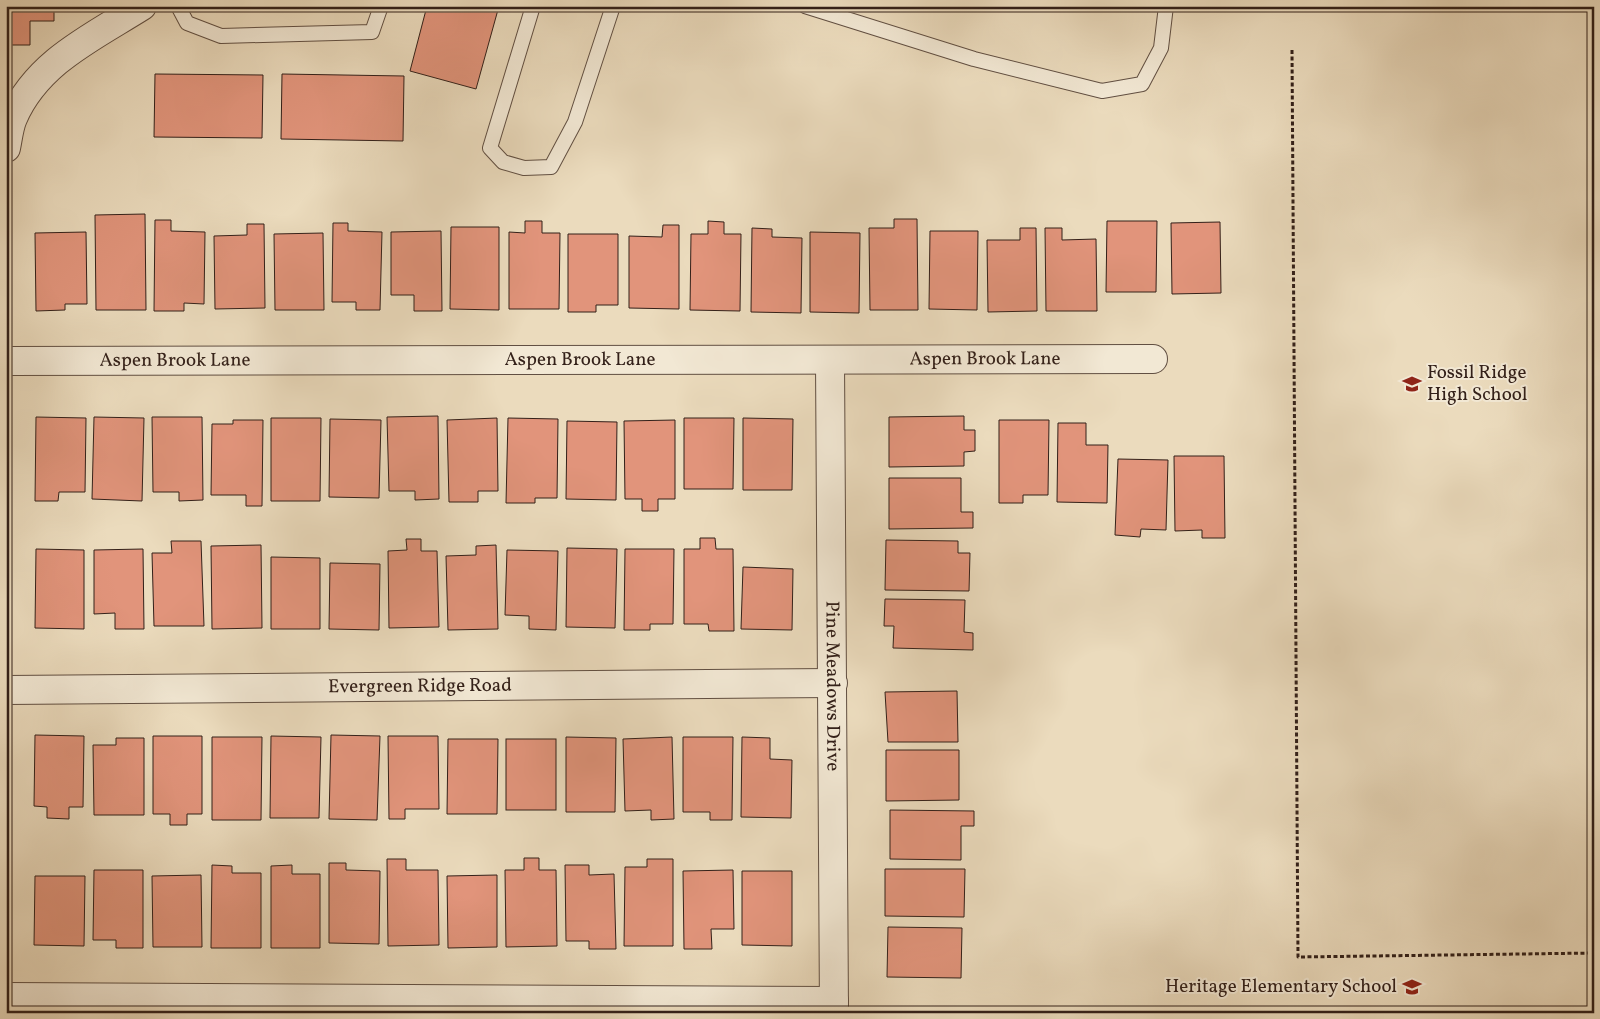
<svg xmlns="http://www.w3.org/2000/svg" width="1600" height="1019" font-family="Vollkorn,serif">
<rect width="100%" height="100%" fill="#ebdbbd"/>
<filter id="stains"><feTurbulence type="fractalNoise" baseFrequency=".004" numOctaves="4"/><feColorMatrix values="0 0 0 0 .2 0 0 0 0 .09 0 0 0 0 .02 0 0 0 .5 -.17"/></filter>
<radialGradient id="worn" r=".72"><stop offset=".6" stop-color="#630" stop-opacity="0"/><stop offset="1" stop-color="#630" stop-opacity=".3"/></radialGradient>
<g fill="#e1947b" stroke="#332019">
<path d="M 6,6 L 73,6 L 73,7 L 54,7 L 54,21 L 30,21 L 30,45 L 6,45 Z"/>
<path d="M 427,6 L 499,6 L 476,89 L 410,71 Z"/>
<path d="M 155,74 L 263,75 L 262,138 L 154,137 Z"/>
<path d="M 282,74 L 404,76 L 403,141 L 281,139 Z"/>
<path d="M 145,214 L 146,310 L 96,310 L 95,215 Z"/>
<path d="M 894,219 L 917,219 L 918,310 L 870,310 L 869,228 L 894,228 Z"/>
<path d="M 155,220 L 171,220 L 171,231 L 205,232 L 204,304 L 184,303 L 184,311 L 154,311 Z"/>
<path d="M 525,221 L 542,221 L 542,233 L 560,233 L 559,309 L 509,309 L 509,232 L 525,233 Z"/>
<path d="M 708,221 L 724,222 L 724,234 L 741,234 L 740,311 L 690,310 L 691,234 L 708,234 Z"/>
<path d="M 1107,221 L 1157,221 L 1156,292 L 1106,292 Z"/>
<path d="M 1220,222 L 1221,293 L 1172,294 L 1171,223 Z"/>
<path d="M 333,223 L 348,223 L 348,231 L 382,232 L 380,310 L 356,310 L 356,302 L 332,302 Z"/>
<path d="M 247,224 L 264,224 L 265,308 L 215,309 L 214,236 L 247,235 Z"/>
<path d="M 663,225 L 679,225 L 679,309 L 629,308 L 629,236 L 662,237 Z"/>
<path d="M 451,227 L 499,227 L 499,310 L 450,309 Z"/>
<path d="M 752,228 L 772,229 L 772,237 L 802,238 L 801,313 L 751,312 Z"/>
<path d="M 1020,228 L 1036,228 L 1037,311 L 988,312 L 987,240 L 1020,240 Z"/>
<path d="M 1045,228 L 1062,228 L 1062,240 L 1096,239 L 1097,311 L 1046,311 Z"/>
<path d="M 441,231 L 442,311 L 414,311 L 414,295 L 391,295 L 391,232 Z"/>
<path d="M 930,231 L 978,231 L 977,310 L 929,309 Z"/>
<path d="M 86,232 L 87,304 L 65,304 L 65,310 L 36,311 L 35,233 Z"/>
<path d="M 810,232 L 860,233 L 859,313 L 810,312 Z"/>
<path d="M 323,233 L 324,310 L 275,310 L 274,234 Z"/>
<path d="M 568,234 L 618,234 L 618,305 L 596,305 L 596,312 L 568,312 Z"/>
<path d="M 438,416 L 439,499 L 415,500 L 415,491 L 389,491 L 387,417 Z"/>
<path d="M 964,416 L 964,430 L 975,430 L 975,451 L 964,452 L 964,466 L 889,467 L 889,417 Z"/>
<path d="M 36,417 L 86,418 L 85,492 L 59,492 L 58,501 L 35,501 Z"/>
<path d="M 94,417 L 144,418 L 142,501 L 92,499 Z"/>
<path d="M 152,417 L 202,417 L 203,500 L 179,501 L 179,492 L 153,492 Z"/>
<path d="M 271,418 L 321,418 L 320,501 L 271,501 Z"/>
<path d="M 497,418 L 498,491 L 478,491 L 478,502 L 449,502 L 447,420 Z"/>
<path d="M 508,418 L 558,419 L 557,498 L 535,498 L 535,503 L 506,503 Z"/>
<path d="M 684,418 L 734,418 L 733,489 L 684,489 Z"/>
<path d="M 743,418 L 793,419 L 792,490 L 743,490 Z"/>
<path d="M 330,419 L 381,420 L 379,498 L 329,497 Z"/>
<path d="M 233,420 L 263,420 L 262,506 L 246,506 L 246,495 L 211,495 L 212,424 L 233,424 Z"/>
<path d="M 675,420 L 675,499 L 658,499 L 658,511 L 642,511 L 642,499 L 625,499 L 624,421 Z"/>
<path d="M 999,420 L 1049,420 L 1048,495 L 1023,495 L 1023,503 L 999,503 Z"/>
<path d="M 567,421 L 617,422 L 616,500 L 566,499 Z"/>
<path d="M 1058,423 L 1086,423 L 1086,445 L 1108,445 L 1107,503 L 1057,502 Z"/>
<path d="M 1174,456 L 1224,456 L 1225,538 L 1202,538 L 1202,530 L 1175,531 Z"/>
<path d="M 1118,459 L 1168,460 L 1166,530 L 1141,529 L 1140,537 L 1115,535 Z"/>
<path d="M 889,478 L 961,478 L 961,512 L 973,512 L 973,528 L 889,529 Z"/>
<path d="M 700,538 L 715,538 L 716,549 L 733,549 L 734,631 L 709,631 L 708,624 L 684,624 L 684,549 L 700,549 Z"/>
<path d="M 406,539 L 421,539 L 421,551 L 437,551 L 439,627 L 389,628 L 388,551 L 407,550 Z"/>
<path d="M 886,540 L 958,541 L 958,553 L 970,553 L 969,591 L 885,590 Z"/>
<path d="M 171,541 L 201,541 L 204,626 L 154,626 L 152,553 L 172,553 Z"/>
<path d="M 261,545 L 262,628 L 212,629 L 211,546 Z"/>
<path d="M 496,545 L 498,629 L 448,630 L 446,556 L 476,555 L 476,546 Z"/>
<path d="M 567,548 L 617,549 L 615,628 L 566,627 Z"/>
<path d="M 36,549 L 84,550 L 84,629 L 35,628 Z"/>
<path d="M 143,549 L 144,629 L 115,629 L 115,613 L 94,614 L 94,550 Z"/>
<path d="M 625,549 L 674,549 L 673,624 L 650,624 L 650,630 L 624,630 Z"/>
<path d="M 507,550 L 558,551 L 556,630 L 529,629 L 529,616 L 505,615 Z"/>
<path d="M 271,557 L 320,558 L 320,629 L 271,629 Z"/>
<path d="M 330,563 L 380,564 L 379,630 L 329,629 Z"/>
<path d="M 743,567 L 793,569 L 792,630 L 741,629 Z"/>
<path d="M 885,599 L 965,600 L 964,632 L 973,633 L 973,650 L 893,648 L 894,626 L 884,626 Z"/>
<path d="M 957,691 L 958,742 L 888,742 L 885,692 Z"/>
<path d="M 35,735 L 84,736 L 83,807 L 69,807 L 69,819 L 47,818 L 47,807 L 34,806 Z"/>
<path d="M 331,735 L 380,736 L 377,820 L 329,819 Z"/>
<path d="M 153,736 L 202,736 L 202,814 L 187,814 L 187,825 L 170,825 L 170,814 L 153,814 Z"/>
<path d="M 271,736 L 321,737 L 319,818 L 270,818 Z"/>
<path d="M 388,736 L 438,736 L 439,809 L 405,809 L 405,819 L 389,819 Z"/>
<path d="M 212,737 L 262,737 L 261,820 L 212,820 Z"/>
<path d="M 566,737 L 616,738 L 615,812 L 566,812 Z"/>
<path d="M 672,737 L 674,819 L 651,820 L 651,810 L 625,811 L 623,739 Z"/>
<path d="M 683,737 L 733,737 L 732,820 L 710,820 L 710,812 L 683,812 Z"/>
<path d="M 742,737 L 770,738 L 770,759 L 792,760 L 791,818 L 741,817 Z"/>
<path d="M 116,738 L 144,738 L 144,815 L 94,815 L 93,745 L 116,745 Z"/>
<path d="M 448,739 L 498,739 L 497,814 L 447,814 Z"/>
<rect x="506" y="739" width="50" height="71"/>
<path d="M 886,750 L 959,750 L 959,800 L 886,801 Z"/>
<path d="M 890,810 L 974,811 L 974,826 L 961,826 L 961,860 L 890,859 Z"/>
<path d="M 524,858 L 539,858 L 539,870 L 556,870 L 557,946 L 506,947 L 505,870 L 524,870 Z"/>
<path d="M 387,859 L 406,859 L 406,870 L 438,870 L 439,945 L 388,946 Z"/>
<path d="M 647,859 L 673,859 L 673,946 L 624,946 L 625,867 L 647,867 Z"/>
<path d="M 329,863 L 346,863 L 346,870 L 380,871 L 379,944 L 329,943 Z"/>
<path d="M 212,865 L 232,866 L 232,873 L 261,873 L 261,948 L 211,948 Z"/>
<path d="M 292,865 L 292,874 L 320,874 L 320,948 L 271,948 L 271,866 Z"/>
<path d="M 565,865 L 589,865 L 589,875 L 614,874 L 616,949 L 589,949 L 589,941 L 566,941 Z"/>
<path d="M 885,869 L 965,869 L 964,917 L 885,916 Z"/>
<path d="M 94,870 L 143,870 L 143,948 L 116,948 L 116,940 L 93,940 Z"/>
<path d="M 733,870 L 734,929 L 711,929 L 712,949 L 684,949 L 683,871 Z"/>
<path d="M 742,871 L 792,871 L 792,946 L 742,945 Z"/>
<path d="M 201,875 L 202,947 L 153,947 L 152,876 Z"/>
<path d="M 497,875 L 497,947 L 448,948 L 447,876 Z"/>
<path d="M 35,876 L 85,876 L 84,946 L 34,945 Z"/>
<path d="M 888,927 L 962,928 L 961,978 L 887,977 Z"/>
</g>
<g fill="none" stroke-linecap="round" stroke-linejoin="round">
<g stroke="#614f42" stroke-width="16">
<g id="lane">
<path d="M 178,6 L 187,23 L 221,36 L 372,32 L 381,6"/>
<path d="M 533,6 L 490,148 L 503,162 L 524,168 L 551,167 L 575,122 L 613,6"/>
<path d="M 805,6 L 974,59 L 1102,91 L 1142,84 L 1161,48 L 1166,6"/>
</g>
</g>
<g stroke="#614f42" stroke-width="30">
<g id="street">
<path d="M 6,148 C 8,139 9,127 13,118 C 37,62 93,37 142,6"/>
<path id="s1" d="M 830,360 L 834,1013"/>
<path id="s2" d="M 6,361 L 1153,359"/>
<path id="s3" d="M 6,690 L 833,683"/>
<path d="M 6,997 L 834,1001"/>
</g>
</g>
<path stroke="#332019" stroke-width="3" stroke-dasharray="4 2.5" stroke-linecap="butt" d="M 1292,50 L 1298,957 L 1594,953"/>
<use href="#lane" stroke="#f2e8d4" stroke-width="14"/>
<use href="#street" stroke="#f2e8d4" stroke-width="28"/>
</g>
<defs>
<g id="school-bare" transform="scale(1.5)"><path d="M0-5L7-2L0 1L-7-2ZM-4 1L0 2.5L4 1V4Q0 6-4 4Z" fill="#8f2418" stroke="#f2e8d4" stroke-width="2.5" paint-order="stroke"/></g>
</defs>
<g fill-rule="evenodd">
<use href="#school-bare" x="1412" y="384"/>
<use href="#school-bare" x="1412" y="987"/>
</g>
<g text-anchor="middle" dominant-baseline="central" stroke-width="4" stroke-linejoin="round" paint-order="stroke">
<g font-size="19" fill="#332019" stroke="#f2e8d4">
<text stroke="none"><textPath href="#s2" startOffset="574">Aspen Brook Lane</textPath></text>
<text stroke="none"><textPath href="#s2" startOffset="979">Aspen Brook Lane</textPath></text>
<text stroke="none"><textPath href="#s2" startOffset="169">Aspen Brook Lane</textPath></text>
<text stroke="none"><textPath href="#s3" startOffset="414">Evergreen Ridge Road</textPath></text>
<text stroke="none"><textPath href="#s1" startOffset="326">Pine Meadows Drive</textPath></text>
</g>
<g font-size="19" fill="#332019" stroke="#f2e8d4" text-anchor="start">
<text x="1427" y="373">Fossil Ridge<tspan x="1427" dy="22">High School</tspan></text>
<text x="1397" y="987" text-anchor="end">Heritage Elementary School</text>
</g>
</g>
<rect width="1600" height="1019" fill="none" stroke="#ebdbbd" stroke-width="25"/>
<rect x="8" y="8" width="1585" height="1004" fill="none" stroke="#332019" stroke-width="2.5"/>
<rect x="12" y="12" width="1575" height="994" fill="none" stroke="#332019"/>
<rect width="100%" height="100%" filter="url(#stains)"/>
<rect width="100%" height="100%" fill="url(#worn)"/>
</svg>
